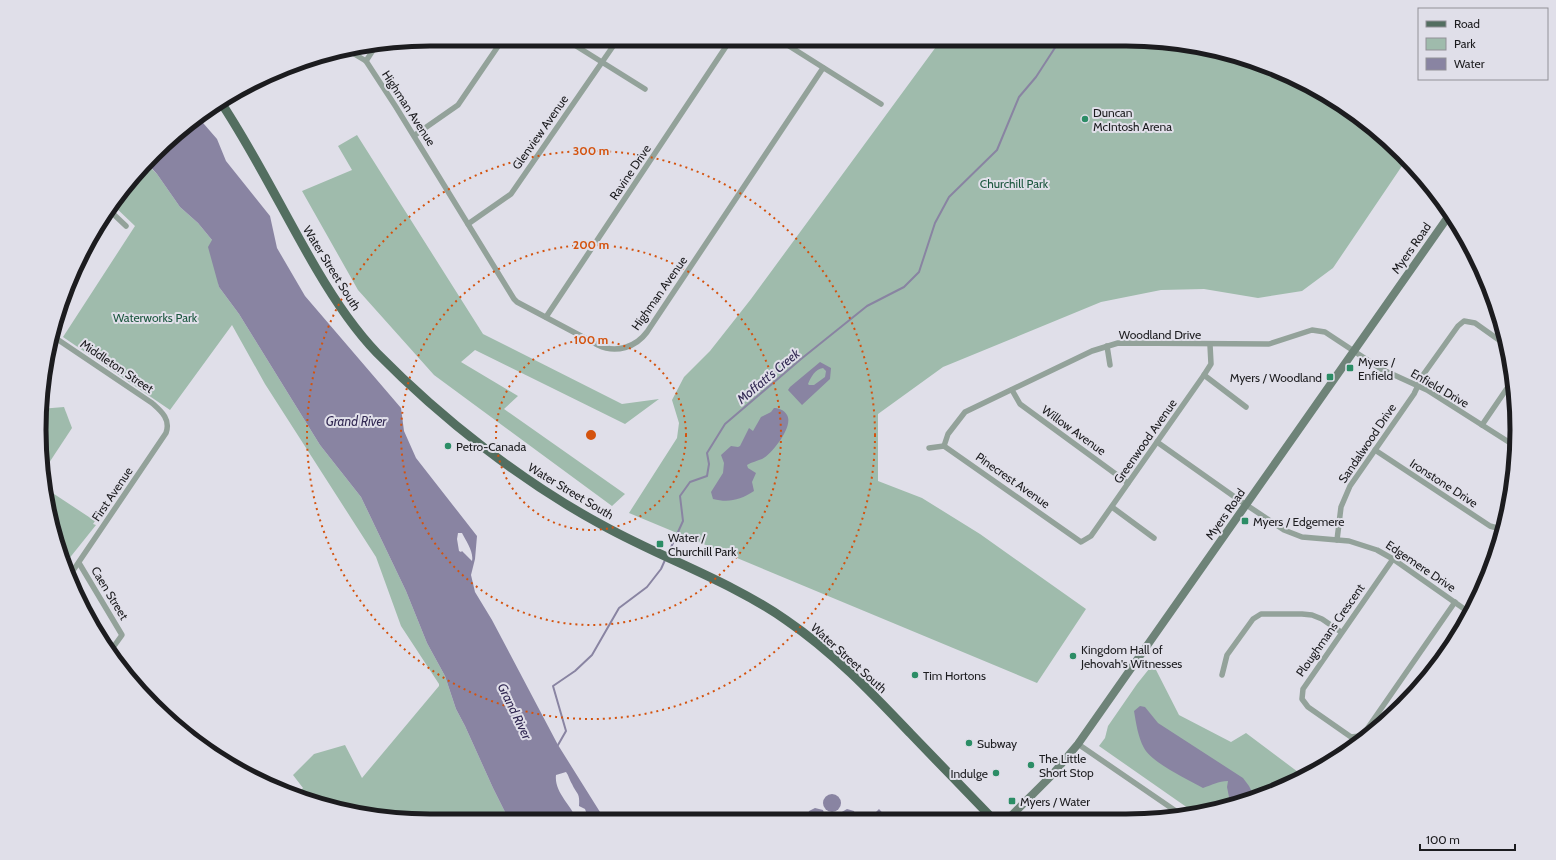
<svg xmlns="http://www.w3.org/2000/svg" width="1556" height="860" font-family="Cabin,sans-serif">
<rect width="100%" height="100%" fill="#e0dfe9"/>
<g fill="#9fbbac">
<path d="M 941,40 L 1151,40 L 1227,52 L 1321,91 L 1384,136 L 1406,160 L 1333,268 L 1302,291 L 1258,298 L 1204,289 L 1161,290 L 1101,302 L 943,367 L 878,414 L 878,481 L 922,498 L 980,534 L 1086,609 L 1037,683 L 629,513 L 677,438 L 679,423 L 672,400 L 684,377 L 710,351 L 751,299 Z"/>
<path d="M 357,135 L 483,334 L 622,404 L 659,399 L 625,424 L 475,350 L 461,362 L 518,396 L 504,409 L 625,494 L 612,506 L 434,375 L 358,290 L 302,191 L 352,170 L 338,146 Z"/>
<path d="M 146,163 L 157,174 L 180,207 L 198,223 L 212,240 L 219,287 L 239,314 L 320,445 L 361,497 L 406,591 L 427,643 L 445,676 L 456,709 L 465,726 L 493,788 L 509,820 L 405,820 L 329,808 L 297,795 L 303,788 L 293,775 L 314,754 L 345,745 L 362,778 L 439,686 L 439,684 L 401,626 L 376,557 L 265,384 L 232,325 L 170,410 L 63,337 L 135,226 L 112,204 L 136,172 Z"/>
<path d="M 64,407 L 72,428 L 43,472 L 40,456 L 40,409 Z"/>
<path d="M 45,488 L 95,521 L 93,524 L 96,525 L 64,565 L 52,531 Z"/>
<path d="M 1153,664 L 1179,715 L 1231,742 L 1246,733 L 1302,775 L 1252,800 L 1195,813 L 1099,746 L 1105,738 L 1108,726 L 1137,684 Z"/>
</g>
<g fill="#8984a2" fill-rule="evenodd">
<path d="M 197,116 L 217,139 L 226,161 L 270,216 L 277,248 L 305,296 L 401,408 L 404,431 L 416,458 L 477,536 L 475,559 L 471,575 L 475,592 L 492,620 L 558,745 L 605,820 L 589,820 L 585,809 L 579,806 C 580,792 577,795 572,784 C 569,779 569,776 566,772 L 556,775 C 554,792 571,805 577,820 L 509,820 L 493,788 L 465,726 L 456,709 L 445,676 L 427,643 L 406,591 L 361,497 L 320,445 L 239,314 L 219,287 L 208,247 L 212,240 L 198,223 L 180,207 L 157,174 L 146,162 ZM 458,533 L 462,533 C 466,541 474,552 472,561 L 462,551 L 461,552 L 459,551 L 457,539 Z"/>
<path d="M 820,362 L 831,368 L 830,379 L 802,405 L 788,390 L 790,387 ZM 823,368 L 826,371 L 825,377 L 814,385 L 809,385 L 808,384 C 811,377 815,369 823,368 Z"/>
<path d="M 774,408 C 779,408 784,410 787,415 C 794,426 772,454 762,459 C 757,461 752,462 747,465 L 748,468 L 756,473 L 752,482 L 754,491 C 740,500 729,503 713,499 L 711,492 L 723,473 L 724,463 L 721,455 L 731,446 L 738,447 L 740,446 L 749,428 L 753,431 L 761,417 L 771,412 Z"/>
<path d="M 1140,706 L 1145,707 L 1158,723 L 1243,778 L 1249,786 L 1253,794 L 1249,801 L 1224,807 L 1229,797 L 1227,787 L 1228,781 C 1218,781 1212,785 1203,788 C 1187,779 1152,763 1144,748 C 1138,737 1136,723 1134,711 Z"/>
<circle cx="832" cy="803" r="9"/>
<path d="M 815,808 L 823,810 L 826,819 L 807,819 L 809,811 Z"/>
<path d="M 847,809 L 854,811 L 857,819 L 838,819 L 840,813 Z"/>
<path d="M 879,809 L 888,819 L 869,819 Z"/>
</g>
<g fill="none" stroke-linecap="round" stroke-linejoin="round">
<g stroke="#8984a2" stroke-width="2">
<path d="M 668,554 L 683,521 L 680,496 L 690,482 L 707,476 L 709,464 L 707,453 L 725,424 L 801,359 L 867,306 L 904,287 L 919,272 L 935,223 L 949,197 L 997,150 L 1019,97 L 1036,77 L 1060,40"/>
<path d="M 558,745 L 566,731 L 553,686 L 575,671 L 592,655 L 619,608 L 647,587 L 661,569 L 665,560"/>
</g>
<g stroke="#93a29a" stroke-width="5.5">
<path d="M 565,39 L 645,89"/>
<path d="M 778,39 L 881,104"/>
<path d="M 346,49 L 366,61 L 396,107 L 514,299 L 517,302 L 598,345 C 616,354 636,347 647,332 L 823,68"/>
<path d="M 366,61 L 377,44"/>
<path d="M 415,135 L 458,105 L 503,39"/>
<path d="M 108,209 L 126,226"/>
<path d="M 468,224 L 511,194 L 618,39"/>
<path d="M 546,317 L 731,39"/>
<path d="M 51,335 L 152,403 C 161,411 171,419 166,433 L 68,578"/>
<path d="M 1107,346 L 1110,365"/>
<path d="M 1204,375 L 1246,407"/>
<path d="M 1012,390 L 1020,404 L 1128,483"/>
<path d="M 1482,425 L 1512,381"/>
<path d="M 1157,442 L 1239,500 L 1284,530 L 1302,537 L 1349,541 L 1377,550 L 1393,559 L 1470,613"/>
<path d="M 944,446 L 948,434 L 965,412 L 1092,351 L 1118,343 L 1269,344 L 1312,330 L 1325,332 L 1381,369 L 1427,390 L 1515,446"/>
<path d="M 929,448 L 944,446 L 1081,542 L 1091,536 L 1204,375 L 1211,364 L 1210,345"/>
<path d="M 1375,450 L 1490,526 L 1497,528 L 1503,526"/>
<path d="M 1112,507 L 1154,538"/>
<path d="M 1337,540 L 1341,507 L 1350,486 L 1414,394 L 1423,375 L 1458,326 L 1464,321 L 1475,323 L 1506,345"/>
<path d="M 1393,559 L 1303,689 L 1302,699 L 1308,707 L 1351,737 L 1360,736 L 1367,729 L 1455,602"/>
<path d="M 79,563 L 122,635 L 109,653"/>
<path d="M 1222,675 L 1227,655 L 1253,619 L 1261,614 L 1302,614 L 1312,615 L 1322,619 L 1341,632"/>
<path d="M 1078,744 L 1183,816"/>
</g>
<path stroke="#6e8378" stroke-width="8" d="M 1009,818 L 1052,775 L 1078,744 L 1450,214"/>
<path stroke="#536e60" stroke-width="9" d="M 220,101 C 256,155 284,214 317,270 C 334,299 353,328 377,353 C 442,419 522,482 604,526 C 664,559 730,581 786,620 C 833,652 871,692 910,733 C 937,761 965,790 992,818"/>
</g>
<g fill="none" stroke="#d4530e" stroke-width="2" stroke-dasharray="2 4">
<circle cx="591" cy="435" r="95"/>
<circle cx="591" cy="435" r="190"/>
<circle cx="591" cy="435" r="284"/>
</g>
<g fill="#2c8d66" stroke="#e0dfe9" stroke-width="1.5">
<circle cx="1085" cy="119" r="4"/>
<rect x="1346" y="364" width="8" height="8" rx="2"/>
<rect x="1326" y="373" width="8" height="8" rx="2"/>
<circle cx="448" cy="446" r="4"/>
<rect x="1241" y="517" width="8" height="8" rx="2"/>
<rect x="656" y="540" width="8" height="8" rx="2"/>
<circle cx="1073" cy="656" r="4"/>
<circle cx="915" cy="675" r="4"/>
<circle cx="969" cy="743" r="4"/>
<circle cx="1031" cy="765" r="4"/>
<circle cx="996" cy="773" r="4"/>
<rect x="1008" y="797" width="8" height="8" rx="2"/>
</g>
<g text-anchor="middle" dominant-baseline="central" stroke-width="4" stroke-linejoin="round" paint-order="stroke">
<g font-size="12" fill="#1c1c1f" stroke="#e0dfe9">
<text transform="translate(409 108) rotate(57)">Highman Avenue</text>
<text transform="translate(540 132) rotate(-55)">Glenview Avenue</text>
<text transform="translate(630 172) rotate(-56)">Ravine Drive</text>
<text transform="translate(1411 248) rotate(-55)">Myers Road</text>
<text transform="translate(332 268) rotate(58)">Water Street South</text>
<text transform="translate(659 293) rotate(-55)">Highman Avenue</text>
<text x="1160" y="334">Woodland Drive</text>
<text transform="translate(117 366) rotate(34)">Middleton Street</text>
<text transform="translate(1440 388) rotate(30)">Enfield Drive</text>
<text transform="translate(1074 430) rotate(36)">Willow Avenue</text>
<text transform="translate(1145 441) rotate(-55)">Greenwood Avenue</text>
<text transform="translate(1367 443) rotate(-56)">Sandalwood Drive</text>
<text transform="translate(1013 480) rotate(35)">Pinecrest Avenue</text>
<text transform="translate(1444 483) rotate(33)">Ironstone Drive</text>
<text transform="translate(571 491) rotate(31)">Water Street South</text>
<text transform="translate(112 494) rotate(-56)">First Avenue</text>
<text transform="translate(1225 514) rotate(-55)">Myers Road</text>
<text transform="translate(1421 566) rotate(34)">Edgemere Drive</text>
<text transform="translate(110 593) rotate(59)">Caen Street</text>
<text transform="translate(1330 630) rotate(-55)">Ploughmans Crescent</text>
<text transform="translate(849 658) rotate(42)">Water Street South</text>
</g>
<g font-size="12" fill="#1c1c1f" stroke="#e0dfe9" text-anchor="start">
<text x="1093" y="112">Duncan<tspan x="1093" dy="14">McIntosh Arena</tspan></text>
<text x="1358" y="361">Myers /<tspan x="1358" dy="14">Enfield</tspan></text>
<text x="1322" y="377" text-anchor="end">Myers / Woodland</text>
<text x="456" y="446">Petro-Canada</text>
<text x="1253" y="521">Myers / Edgemere</text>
<text x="668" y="537">Water /<tspan x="668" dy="14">Churchill Park</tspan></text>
<text x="1081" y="649">Kingdom Hall of<tspan x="1081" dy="14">Jehovah's Witnesses</tspan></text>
<text x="923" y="675">Tim Hortons</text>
<text x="977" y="743">Subway</text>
<text x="1039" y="758">The Little<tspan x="1039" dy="14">Short Stop</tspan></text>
<text x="988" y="773" text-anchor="end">Indulge</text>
<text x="1020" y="801">Myers / Water</text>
</g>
<g font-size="12" fill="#1c573f" stroke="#e0dfe9">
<text x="1014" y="183">Churchill Park</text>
<text x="155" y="317">Waterworks Park</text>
</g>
<g font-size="13" font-style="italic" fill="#322953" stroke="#e0dfe9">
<text transform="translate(768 376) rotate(-40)">Moffatt's Creek</text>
<text x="356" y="421">Grand River</text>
<text transform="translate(515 711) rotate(64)">Grand River</text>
</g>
</g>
<path d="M0 0H1556V860H0ZM430 46H1126A384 384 0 0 1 1510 430V430A384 384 0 0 1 1126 814H430A384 384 0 0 1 46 430V430A384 384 0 0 1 430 46Z" fill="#e0dfe9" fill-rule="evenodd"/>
<path fill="none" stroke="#1c1c1f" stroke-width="5" d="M430 46H1126A384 384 0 0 1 1510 430V430A384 384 0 0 1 1126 814H430A384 384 0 0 1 46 430V430A384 384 0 0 1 430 46Z"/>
<circle cx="591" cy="435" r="6" fill="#d4530e" stroke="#e0dfe9" stroke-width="2"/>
<g font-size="12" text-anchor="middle" font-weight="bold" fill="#d4530e" stroke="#e0dfe9" stroke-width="4" stroke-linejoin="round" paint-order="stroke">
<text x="591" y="155">300 m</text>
<text x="591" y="249">200 m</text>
<text x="591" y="344">100 m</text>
</g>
<rect x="1418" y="8" width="130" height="72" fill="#e0dfe9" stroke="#929198"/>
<rect x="1426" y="21" width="20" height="6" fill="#536e60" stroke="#929198"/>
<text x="1454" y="28" font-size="12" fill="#1c1c1f">Road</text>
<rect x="1426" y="38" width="20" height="12" fill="#9fbbac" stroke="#929198"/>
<text x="1454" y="48" font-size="12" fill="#1c1c1f">Park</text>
<rect x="1426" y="58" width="20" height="12" fill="#8984a2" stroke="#929198"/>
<text x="1454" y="68" font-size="12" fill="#1c1c1f">Water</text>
<path d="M1420 844v6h95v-6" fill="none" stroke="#1c1c1f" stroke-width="2"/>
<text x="1426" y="844" font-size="12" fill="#1c1c1f" stroke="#e0dfe9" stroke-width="3" paint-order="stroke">100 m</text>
</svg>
